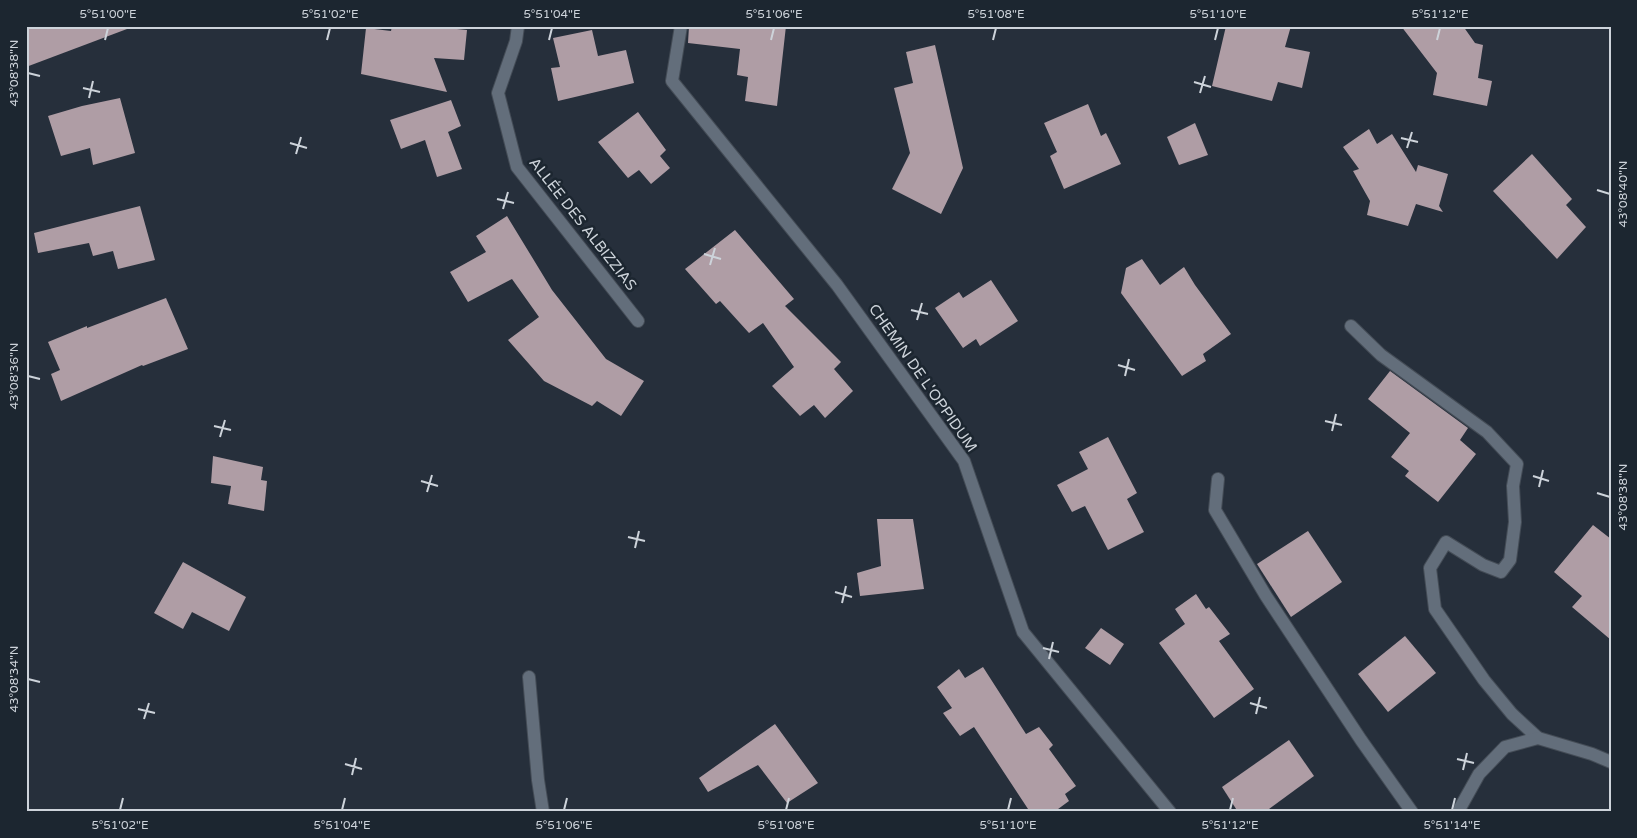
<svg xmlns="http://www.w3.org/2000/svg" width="1637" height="838" font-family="'Varela Round',sans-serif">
<rect width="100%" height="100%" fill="#262f3b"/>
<g fill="#af9da5">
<path d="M 26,26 L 127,26 L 127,29 L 26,67 Z"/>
<path d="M 392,26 L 457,26 L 457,29 L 467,30 L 464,60 L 434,58 L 447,92 L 361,74 L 366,28 L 391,31 Z"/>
<path d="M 689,26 L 786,26 L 777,106 L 745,101 L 748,77 L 737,75 L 740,49 L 688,43 Z"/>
<path d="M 1226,26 L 1291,26 L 1285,47 L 1310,52 L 1302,88 L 1278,82 L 1272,101 L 1212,86 Z"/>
<path d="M 1401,26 L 1463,26 L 1475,43 L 1483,45 L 1478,78 L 1492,81 L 1487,106 L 1433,95 L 1437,73 Z"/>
<path d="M 592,30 L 598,56 L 626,50 L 634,83 L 558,101 L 551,68 L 560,67 L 553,38 Z"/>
<path d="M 935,45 L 963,168 L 941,214 L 892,189 L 910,153 L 894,88 L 913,83 L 906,52 Z"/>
<path d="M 120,98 L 135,153 L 93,165 L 90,148 L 61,156 L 48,116 L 82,106 Z"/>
<path d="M 451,100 L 461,126 L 448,132 L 462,169 L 437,177 L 425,140 L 401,149 L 390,120 Z"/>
<path d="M 1088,104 L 1101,136 L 1106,133 L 1121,164 L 1064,189 L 1050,156 L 1057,152 L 1044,123 Z"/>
<path d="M 638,112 L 666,150 L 660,156 L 670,168 L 651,184 L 639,170 L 628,178 L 598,142 Z"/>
<path d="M 1195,123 L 1208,155 L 1179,165 L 1167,137 Z"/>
<path d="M 1369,129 L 1377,144 L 1392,134 L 1416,172 L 1418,165 L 1448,174 L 1439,206 L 1443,212 L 1416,204 L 1408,226 L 1367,215 L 1370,201 L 1353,171 L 1359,169 L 1343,147 Z"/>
<path d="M 1532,154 L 1572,199 L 1566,205 L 1586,227 L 1557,259 L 1493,191 Z"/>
<path d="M 140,206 L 155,260 L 118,269 L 113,251 L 93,256 L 89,243 L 38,253 L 34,233 Z"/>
<path d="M 507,216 L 552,290 L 606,359 L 644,381 L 621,416 L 597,401 L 592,406 L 544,381 L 508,340 L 539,317 L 512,279 L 468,302 L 450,272 L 486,252 L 476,236 Z"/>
<path d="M 735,230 L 794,299 L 785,306 L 841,362 L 834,369 L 853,391 L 825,418 L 814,405 L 800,416 L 772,386 L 794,367 L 763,323 L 749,333 L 720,301 L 716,304 L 685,269 Z"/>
<path d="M 1142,259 L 1160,285 L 1184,267 L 1195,285 L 1231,334 L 1203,354 L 1206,361 L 1182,376 L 1121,293 L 1126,268 Z"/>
<path d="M 991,280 L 1018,321 L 980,346 L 976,339 L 963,348 L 935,308 L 959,292 L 963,298 Z"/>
<path d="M 166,298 L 188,349 L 143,366 L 142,365 L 61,401 L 51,374 L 60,370 L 48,342 L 87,326 L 87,328 Z"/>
<path d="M 1390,371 L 1468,428 L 1460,440 L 1476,454 L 1438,502 L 1405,476 L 1409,471 L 1391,457 L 1410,433 L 1368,399 Z"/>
<path d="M 1108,437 L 1137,493 L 1127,499 L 1144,532 L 1108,550 L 1085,506 L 1072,512 L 1057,485 L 1088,469 L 1079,452 Z"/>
<path d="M 213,456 L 263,467 L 261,480 L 267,481 L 264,511 L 228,504 L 231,486 L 211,483 Z"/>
<path d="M 877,519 L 913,519 L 924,589 L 860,596 L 857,573 L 881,566 Z"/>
<path d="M 1593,525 L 1611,539 L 1611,640 L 1572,607 L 1582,596 L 1554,572 Z"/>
<path d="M 1308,531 L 1342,582 L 1291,617 L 1257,564 Z"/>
<path d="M 183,562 L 246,597 L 229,631 L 192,612 L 183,629 L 154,613 Z"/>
<path d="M 1196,594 L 1206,609 L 1209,607 L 1230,634 L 1219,641 L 1254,689 L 1214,718 L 1159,643 L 1185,624 L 1175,609 Z"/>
<path d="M 1101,628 L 1124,644 L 1110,665 L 1085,648 Z"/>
<path d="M 1405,636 L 1436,673 L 1388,712 L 1358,674 Z"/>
<path d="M 983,667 L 1026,734 L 1039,727 L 1053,745 L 1049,749 L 1076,786 L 1065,794 L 1069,801 L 1054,812 L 1030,812 L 974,727 L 960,736 L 943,713 L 952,708 L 937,687 L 959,669 L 965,678 Z"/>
<path d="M 775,724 L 818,783 L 787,803 L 758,765 L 708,792 L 699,778 Z"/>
<path d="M 1289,740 L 1314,776 L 1265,812 L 1238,812 L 1222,787 Z"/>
</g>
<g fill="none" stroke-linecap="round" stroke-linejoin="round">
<g stroke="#444c56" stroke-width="14">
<g id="lane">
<path d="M 1351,326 L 1381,355 L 1487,432 L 1517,464 L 1513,486 L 1515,522 L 1510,560 L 1501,572 L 1483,565 L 1446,542 L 1430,568 L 1435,609 L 1484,680 L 1512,714 L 1538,738"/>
<path d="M 1218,479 L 1215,510 L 1266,596 L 1361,740 L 1412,812"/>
<path d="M 529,677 L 538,780 L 543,812"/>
</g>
</g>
<g stroke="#444c56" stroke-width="14">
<g id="street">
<path d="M 518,26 L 516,41 L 498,93 L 517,167 L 638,321"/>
<path d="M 681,26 L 672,81 L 837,285 L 964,461 L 1023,632 L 1170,812"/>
<path d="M 1459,812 L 1460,808 L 1479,774 L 1505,747 L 1538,738 L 1592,754 L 1611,762"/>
</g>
</g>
<use href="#lane" stroke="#636e7b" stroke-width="12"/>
<use href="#street" stroke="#636e7b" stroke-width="12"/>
</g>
<path fill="none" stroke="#cdd3da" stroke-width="2" d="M 105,40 L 108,28M 327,40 L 330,28M 549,40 L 552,28M 771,40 L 774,28M 993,40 L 996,28M 1215,40 L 1218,28M 1437,40 L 1440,28M 28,73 L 40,76M 1194,82 L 1211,87M 83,88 L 100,92M 1200,93 L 1205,76M 89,98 L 93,81M 1401,138 L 1418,142M 290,143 L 307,148M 1407,148 L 1412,132M 296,154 L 301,137M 1597,190 L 1610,194M 497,199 L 514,203M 503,209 L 508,192M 704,254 L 721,259M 710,265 L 715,248M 911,310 L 928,314M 917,320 L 922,303M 1118,365 L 1135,370M 28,376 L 40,379M 1125,376 L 1129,359M 1325,421 L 1342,425M 214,426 L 231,430M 1332,431 L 1336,414M 220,437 L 225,420M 1533,476 L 1549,481M 421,481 L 438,486M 1539,487 L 1543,470M 427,492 L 432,475M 1597,493 L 1610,497M 628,537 L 645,541M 635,548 L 639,531M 835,592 L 852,597M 842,603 L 846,586M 1043,648 L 1059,652M 1049,659 L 1053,642M 28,679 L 40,682M 1250,703 L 1267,708M 138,709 L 155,713M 1256,714 L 1260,697M 144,719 L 149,703M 1457,759 L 1474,763M 345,764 L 362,769M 1463,770 L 1467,753M 352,775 L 356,758M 120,810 L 123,798M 342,810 L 345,798M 564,810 L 567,798M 786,810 L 789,798M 1008,810 L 1011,798M 1230,810 L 1233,798M 1452,810 L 1455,798"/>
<g text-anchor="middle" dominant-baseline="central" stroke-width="5" stroke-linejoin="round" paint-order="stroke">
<g font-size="15" fill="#cdd3da" stroke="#1c2630">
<text transform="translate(583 224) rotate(52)">ALLÉE DES ALBIZZIAS</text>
<text transform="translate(923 378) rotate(55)">CHEMIN DE L'OPPIDUM</text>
</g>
</g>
<rect width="1637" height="838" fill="none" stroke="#1c2630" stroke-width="55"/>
<rect x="28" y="28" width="1582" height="782" fill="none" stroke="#cdd3da" stroke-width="2"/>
<g font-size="12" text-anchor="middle" fill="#cdd3da">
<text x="108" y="18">5°51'00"E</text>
<text x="330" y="18">5°51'02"E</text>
<text x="552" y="18">5°51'04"E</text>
<text x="774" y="18">5°51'06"E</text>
<text x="996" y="18">5°51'08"E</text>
<text x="1218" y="18">5°51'10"E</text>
<text x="1440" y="18">5°51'12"E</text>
<text transform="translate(14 73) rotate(-90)" y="4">43°08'38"N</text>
<text transform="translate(1623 194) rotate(-90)" y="4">43°08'40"N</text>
<text transform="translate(14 376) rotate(-90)" y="4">43°08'36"N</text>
<text transform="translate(1623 497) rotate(-90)" y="4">43°08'38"N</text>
<text transform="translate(14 679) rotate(-90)" y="4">43°08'34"N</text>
<text x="120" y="829">5°51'02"E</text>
<text x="342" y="829">5°51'04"E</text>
<text x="564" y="829">5°51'06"E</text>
<text x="786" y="829">5°51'08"E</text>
<text x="1008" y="829">5°51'10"E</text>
<text x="1230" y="829">5°51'12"E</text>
<text x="1452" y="829">5°51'14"E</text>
</g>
</svg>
